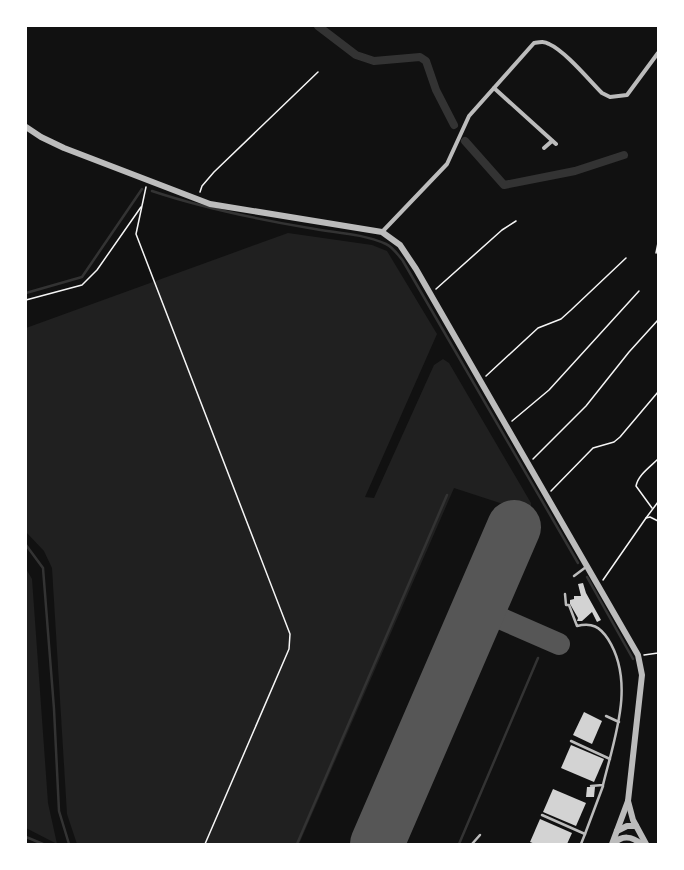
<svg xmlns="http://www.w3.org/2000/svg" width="684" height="870" font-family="'Archivo Narrow',sans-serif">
<rect width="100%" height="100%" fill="#111"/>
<g fill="#202020">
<path d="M 288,233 L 372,245 L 387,251 L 437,334 L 365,497 L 374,498 L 434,365 L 443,359 L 449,363 L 531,503 L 531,513 L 454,488 L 299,844 L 77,844 L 67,814 L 52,568 L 44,551 L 26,532 L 26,328 Z"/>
<path d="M 26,569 L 32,579 L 48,803 L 57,844 L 26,828 Z"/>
</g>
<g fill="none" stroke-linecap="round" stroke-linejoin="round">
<g stroke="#333" stroke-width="2.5">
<path d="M 152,191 C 203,208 256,219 309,228 C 335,233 361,233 386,244 C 393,247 399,256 403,261 L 578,563"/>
<path d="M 26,293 L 82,277 L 142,189"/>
<path d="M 26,545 L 43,568 L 54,709 L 59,811 L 69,844"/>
<path d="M 587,577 L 633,659"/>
<path d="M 26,837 L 43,844"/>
<path d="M 297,844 L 447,495"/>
<path d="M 459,844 L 538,658"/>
</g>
<g stroke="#333" stroke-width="8">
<path d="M 318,26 L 356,55 L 374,61 L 420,57 L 426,61 L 436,90 L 454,125"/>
<path d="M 465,141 L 504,185 L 575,171 L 624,155"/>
</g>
<path stroke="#565656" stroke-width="22" d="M 475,618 L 481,613 L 488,613 L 559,644"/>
<path stroke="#565656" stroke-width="54" d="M 377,844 L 514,527"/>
</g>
<g fill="#d3d3d3">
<path d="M 583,583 L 586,593 L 601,620 L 597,622 L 592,612 L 582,621 L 577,621 L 578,618 L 570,604 L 570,600 L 574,599 L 574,596 L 581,596 L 578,584 Z"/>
<path d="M 584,712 L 602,721 L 592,744 L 573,735 Z"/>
<path d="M 571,745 L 604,759 L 594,782 L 561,768 Z"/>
<path d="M 587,787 L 595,787 L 594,797 L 586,797 Z"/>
<path d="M 553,789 L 586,803 L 576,826 L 543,812 Z"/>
<path d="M 540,819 L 572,833 L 567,844 L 535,844 L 530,842 Z"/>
</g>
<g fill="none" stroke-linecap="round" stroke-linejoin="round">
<g stroke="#f5f5f5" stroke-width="1.5">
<path d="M 146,187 L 136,234 L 290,634 L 289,649 L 205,844"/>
<path d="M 200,192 L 202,186 L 214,172 L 318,72"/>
<path d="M 656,253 L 658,243"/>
<path d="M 436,289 L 502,230 L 516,221"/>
<path d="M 26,300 L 82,285 L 97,270 L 141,207"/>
<path d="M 486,376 L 538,328 L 561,319 L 571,310 L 626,258"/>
<path d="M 512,421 L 549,390 L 639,291"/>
<path d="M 533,459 L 586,406 L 629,352 L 658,320"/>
<path d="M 551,491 L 593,448 L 614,442 L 620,437 L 658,392"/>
<path d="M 652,508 L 636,486 C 638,475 650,467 658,459"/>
<path d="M 646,518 L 658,502"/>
<path d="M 603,580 L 646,518 L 650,517 L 658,521"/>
<path d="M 644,655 L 658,653"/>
</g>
<g stroke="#bcbcbc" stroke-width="2.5">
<path d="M 574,576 L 586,567"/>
<path d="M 565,594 L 566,605 L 569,605 L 577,626 C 592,622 600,627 608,639 C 636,683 614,739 603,785 L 591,786"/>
<path d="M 606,716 L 619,722"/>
<path d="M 571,741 L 610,759"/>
<path d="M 542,815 L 585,834 L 581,844"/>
<path d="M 585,834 L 603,786"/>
<path d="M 472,844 L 480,835"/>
</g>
<g stroke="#bcbcbc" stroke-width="4">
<path d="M 494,88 L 556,144"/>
<path d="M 544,148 L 552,141"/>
<path d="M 382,232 L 447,164 L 469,116 L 534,43 C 540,42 544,41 549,44 C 565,51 589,80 602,93 L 610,97 L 627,95 L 658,53"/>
</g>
<g stroke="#bcbcbc" stroke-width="6">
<path d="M 26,127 L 41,137 L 64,148 L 210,204 L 382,232 L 400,245 L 416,269 L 638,655 L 642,675 L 628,801 L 633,820 L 646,844"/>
<path d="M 617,831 L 627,826 L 636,826"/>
<path d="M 612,844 L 628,801"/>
<path d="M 613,844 C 622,835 632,836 641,844"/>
</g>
</g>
<rect width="684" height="870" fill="none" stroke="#ffffff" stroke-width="54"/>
</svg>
